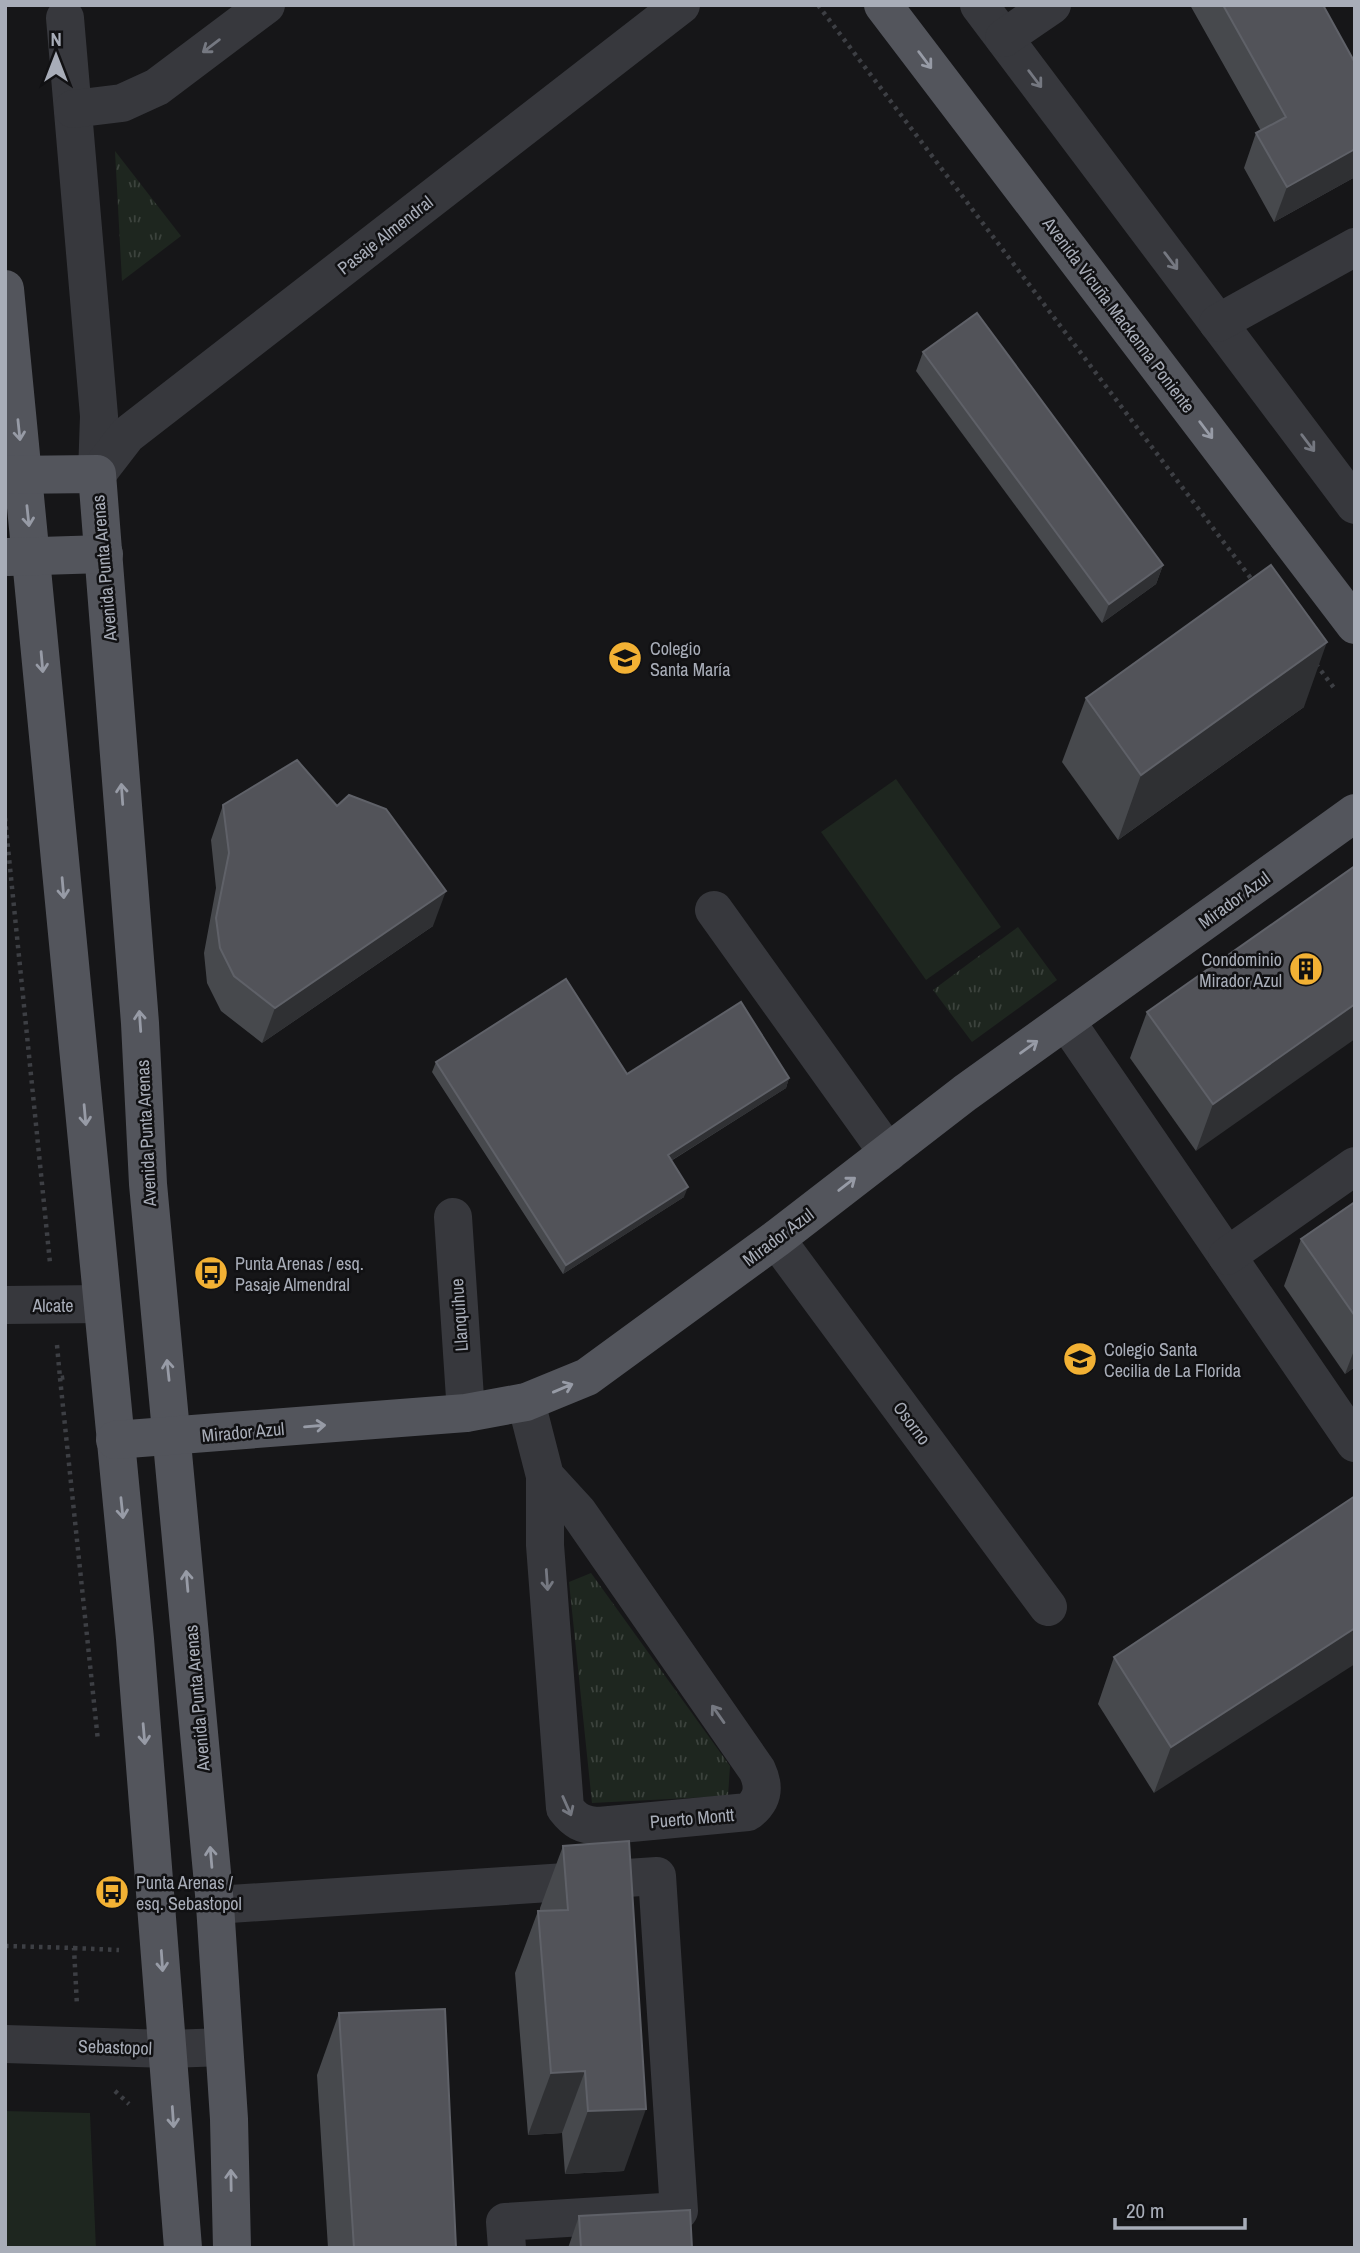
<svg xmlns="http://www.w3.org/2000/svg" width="1360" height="2253" font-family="'Archivo Narrow',sans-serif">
<defs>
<pattern id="grass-tufts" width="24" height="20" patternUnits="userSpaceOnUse" patternTransform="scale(1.75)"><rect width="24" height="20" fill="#1e261f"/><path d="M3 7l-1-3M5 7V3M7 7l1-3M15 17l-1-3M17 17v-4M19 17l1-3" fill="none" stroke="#3c433d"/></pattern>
</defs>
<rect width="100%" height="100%" fill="#161618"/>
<g fill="url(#grass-tufts)">
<path d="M 115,151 L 181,236 L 122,281 Z"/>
<path d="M 1018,927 L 1057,980 L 972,1042 L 933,990 Z"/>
<path d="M 591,1573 L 730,1766 L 728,1796 L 592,1803 L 569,1582 Z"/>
</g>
<g fill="#1e261f">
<path d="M 896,779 L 1001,927 L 926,980 L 821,832 Z"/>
<path d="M 5,2111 L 90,2113 L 96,2248 L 5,2248 Z"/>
</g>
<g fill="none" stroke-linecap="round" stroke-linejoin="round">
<g stroke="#3d3f44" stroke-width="4.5" stroke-dasharray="3.5 5" stroke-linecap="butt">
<path d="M 818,5 L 1253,581"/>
<path d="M 1316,664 L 1334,688"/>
<path d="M 5,818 L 50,1263"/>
<path d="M 57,1345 L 60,1378 L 67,1377"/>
<path d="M 60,1378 L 98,1741"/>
<path d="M 5,1946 L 74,1948 L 77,2006"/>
<path d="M 74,1948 L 119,1950"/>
<path d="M 115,2091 L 129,2104"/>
</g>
<g stroke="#37383d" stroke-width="38">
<path d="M 979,5 L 1355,505"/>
<path d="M 65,18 L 99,416 L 97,474"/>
<path d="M 1004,38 L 1052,5"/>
<path d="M 73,109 L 122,103 L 157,87 L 266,5"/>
<path d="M 1218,323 L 1355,247"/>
<path d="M 97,474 L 127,435 L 681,5"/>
<path d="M 714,910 L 888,1153"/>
<path d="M 1066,1021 L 1355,1443"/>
<path d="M 453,1217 L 466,1413"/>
<path d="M 776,1239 L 1048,1607"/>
<path d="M 1227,1256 L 1355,1166"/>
<path d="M 5,1305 L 102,1304"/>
<path d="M 526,1402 L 545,1476 L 545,1545 L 565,1808 C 575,1821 582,1825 599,1826 L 748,1812 C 763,1800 765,1787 757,1770 L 578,1512 L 545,1476"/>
<path d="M 215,1905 L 657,1876 L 679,2211 L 505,2222 L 507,2248"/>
<path d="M 5,2044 L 169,2049 L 224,2047"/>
</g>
<g stroke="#53555c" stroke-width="38">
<path d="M 883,5 L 1355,625"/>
<path d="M 5,289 L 135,1639 L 183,2248"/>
<path d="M 5,475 L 97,474 L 140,1023 L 148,1184 L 215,1905 L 229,2119 L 232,2248"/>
<path d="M 8,557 L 104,554"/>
<path d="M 115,1440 L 466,1413 L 526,1402 L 587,1377 L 776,1239 L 965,1093 L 1355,813"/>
</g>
</g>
<g fill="#47494d">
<path d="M 1190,5 L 1323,5 L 1354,61 L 1355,60 L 1355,177 L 1274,222 L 1244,168 L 1256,133 L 1261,131 Z"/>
<path d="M 923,352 L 1163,565 L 1156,584 L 1102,623 L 916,371 Z"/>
<path d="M 1086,698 L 1304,707 L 1118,840 L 1062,762 Z"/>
<path d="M 223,805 L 433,926 L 262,1043 L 221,1011 L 207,983 L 204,953 L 216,888 L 211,840 Z"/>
<path d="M 1355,866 L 1196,1151 L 1130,1058 L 1147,1012 Z"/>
<path d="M 436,1062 L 627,1074 L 789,1078 L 786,1088 L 671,1161 L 684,1197 L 563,1274 L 432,1072 Z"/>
<path d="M 1355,1202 L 1355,1367 L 1345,1374 L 1284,1286 L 1301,1239 Z"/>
<path d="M 1355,1496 L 1154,1793 L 1098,1704 L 1114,1657 Z"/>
<path d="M 563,1846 L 624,2171 L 565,2174 L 562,2133 L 528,2135 L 515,1973 L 538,1911 L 540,1911 L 540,1908 Z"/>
<path d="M 339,2013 L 456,2248 L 328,2248 L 317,2075 Z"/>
<path d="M 579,2216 L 692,2248 L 568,2248 Z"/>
</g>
<g fill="#2f3033">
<path d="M 1355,149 L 1355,177 L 1274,222 L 1287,187 Z"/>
<path d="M 1163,565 L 1156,584 L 1102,623 L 1109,604 Z"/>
<path d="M 1327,642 L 1304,707 L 1118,840 L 1141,775 Z"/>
<path d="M 446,891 L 433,926 L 262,1043 L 275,1008 Z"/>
<path d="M 1355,1004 L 1355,1039 L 1196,1151 L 1213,1104 Z"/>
<path d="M 789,1078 L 786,1088 L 664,1165 L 668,1155 Z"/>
<path d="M 688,1187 L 684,1197 L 563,1274 L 566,1265 Z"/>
<path d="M 1355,1348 L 1355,1367 L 1345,1374 Z"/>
<path d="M 1355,1628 L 1355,1664 L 1154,1793 L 1171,1747 Z"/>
<path d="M 585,2071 L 562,2133 L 528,2135 L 551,2073 Z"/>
<path d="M 646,2109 L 624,2171 L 565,2174 L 588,2111 Z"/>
</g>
<g fill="#525359" stroke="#5f6168" stroke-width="2">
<path d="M 1223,5 L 1323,5 L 1354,61 L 1355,60 L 1355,149 L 1287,187 L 1256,133 L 1286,117 Z"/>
<path d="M 977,313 L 1163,565 L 1109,604 L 923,352 Z"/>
<path d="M 1271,565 L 1327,642 L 1141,775 L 1086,698 Z"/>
<path d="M 297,760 L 337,806 L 349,795 L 386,809 L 446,891 L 275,1008 L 234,976 L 220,948 L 216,918 L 229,853 L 223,805 Z"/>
<path d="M 1355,866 L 1355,1004 L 1213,1104 L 1147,1012 Z"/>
<path d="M 566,979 L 627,1074 L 741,1002 L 789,1078 L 668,1155 L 688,1187 L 566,1265 L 436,1062 Z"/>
<path d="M 1355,1202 L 1355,1316 L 1301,1239 Z"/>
<path d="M 1355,1496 L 1355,1628 L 1171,1747 L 1114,1657 Z"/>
<path d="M 629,1841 L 646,2109 L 588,2111 L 585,2071 L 551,2073 L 538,1911 L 568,1910 L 563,1846 Z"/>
<path d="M 445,2009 L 456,2248 L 354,2248 L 339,2013 Z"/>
<path d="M 690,2210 L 692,2248 L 581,2248 L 579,2216 Z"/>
</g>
<defs><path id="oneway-shaft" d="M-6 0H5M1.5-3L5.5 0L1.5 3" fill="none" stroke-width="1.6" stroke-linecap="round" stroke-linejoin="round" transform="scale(1.75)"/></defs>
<g stroke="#757881">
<use href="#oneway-shaft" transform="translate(211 46) rotate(143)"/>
<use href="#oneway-shaft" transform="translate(1035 79) rotate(53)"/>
<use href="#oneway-shaft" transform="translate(1171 261) rotate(53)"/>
<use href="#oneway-shaft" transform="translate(1308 443) rotate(53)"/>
<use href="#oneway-shaft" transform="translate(547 1580) rotate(86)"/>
<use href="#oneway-shaft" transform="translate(718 1714) rotate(-125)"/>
<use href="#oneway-shaft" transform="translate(567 1806) rotate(66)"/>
</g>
<g stroke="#979ba6">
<use href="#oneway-shaft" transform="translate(925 60) rotate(53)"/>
<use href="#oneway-shaft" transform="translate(19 430) rotate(84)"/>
<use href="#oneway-shaft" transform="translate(1206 430) rotate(53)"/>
<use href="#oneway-shaft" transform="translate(28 516) rotate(84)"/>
<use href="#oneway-shaft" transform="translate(42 662) rotate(85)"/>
<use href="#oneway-shaft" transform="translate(122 794) rotate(-94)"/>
<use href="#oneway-shaft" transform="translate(63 888) rotate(85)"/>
<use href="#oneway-shaft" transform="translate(140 1021) rotate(-94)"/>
<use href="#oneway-shaft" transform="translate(1029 1047) rotate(-36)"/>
<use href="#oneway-shaft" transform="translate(85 1115) rotate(85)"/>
<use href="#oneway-shaft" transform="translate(847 1184) rotate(-38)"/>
<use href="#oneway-shaft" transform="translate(168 1370) rotate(-96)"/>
<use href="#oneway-shaft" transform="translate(563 1388) rotate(-23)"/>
<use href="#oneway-shaft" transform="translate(315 1426) rotate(-5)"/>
<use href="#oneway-shaft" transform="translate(122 1508) rotate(84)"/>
<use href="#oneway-shaft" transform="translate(187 1581) rotate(-95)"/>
<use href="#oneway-shaft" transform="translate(144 1734) rotate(85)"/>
<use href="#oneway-shaft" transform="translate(211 1857) rotate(-95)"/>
<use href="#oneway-shaft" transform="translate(162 1961) rotate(86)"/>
<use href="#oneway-shaft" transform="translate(173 2117) rotate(86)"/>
<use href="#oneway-shaft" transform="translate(231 2180) rotate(-91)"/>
</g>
<defs>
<g id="school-disc" transform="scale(1.75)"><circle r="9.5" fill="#f2b134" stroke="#111113"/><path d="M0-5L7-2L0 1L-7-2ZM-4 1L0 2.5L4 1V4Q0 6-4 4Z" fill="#111"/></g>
<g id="building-disc" transform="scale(1.75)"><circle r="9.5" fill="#f2b134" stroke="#111113"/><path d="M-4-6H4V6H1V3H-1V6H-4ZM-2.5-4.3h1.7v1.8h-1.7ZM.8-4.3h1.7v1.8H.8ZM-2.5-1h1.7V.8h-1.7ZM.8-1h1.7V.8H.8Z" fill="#111"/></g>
<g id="bus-disc" transform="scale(1.75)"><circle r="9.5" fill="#f2b134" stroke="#111113"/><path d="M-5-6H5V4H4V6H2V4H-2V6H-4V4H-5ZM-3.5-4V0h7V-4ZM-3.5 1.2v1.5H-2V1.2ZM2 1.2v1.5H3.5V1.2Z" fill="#111"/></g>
</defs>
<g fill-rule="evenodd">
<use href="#school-disc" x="625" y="658"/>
<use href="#building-disc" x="1306" y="969"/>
<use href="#bus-disc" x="211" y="1273"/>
<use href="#school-disc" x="1080" y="1359"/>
<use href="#bus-disc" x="112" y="1892"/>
</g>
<g text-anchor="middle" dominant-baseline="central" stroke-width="5" stroke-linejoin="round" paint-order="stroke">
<g font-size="18" fill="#a8adb8" stroke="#111113">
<text transform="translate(385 235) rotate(-38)">Pasaje Almendral</text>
<text transform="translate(1119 315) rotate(53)">Avenida Vicuña Mackenna Poniente</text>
<text transform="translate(104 568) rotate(-95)">Avenida Punta Arenas</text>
<text transform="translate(1234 900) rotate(-36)">Mirador Azul</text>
<text transform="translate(146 1133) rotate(-93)">Avenida Punta Arenas</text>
<text transform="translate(778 1237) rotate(-37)">Mirador Azul</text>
<text x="53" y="1305">Alcate</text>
<text transform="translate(459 1315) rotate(-94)">Llanquihue</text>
<text transform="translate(912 1423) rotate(53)">Osorno</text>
<text transform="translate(243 1432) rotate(-5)">Mirador Azul</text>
<text transform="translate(197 1698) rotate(-95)">Avenida Punta Arenas</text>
<text transform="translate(692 1818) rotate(-5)">Puerto Montt</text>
<text transform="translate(115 2047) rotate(2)">Sebastopol</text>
</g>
<g font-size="18" fill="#a8adb8" stroke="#111113" text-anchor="start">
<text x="650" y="648">Colegio<tspan x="650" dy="21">Santa María</tspan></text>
<text x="1282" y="959" text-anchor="end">Condominio<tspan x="1282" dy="21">Mirador Azul</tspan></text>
<text x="235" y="1263">Punta Arenas / esq.<tspan x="235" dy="21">Pasaje Almendral</tspan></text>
<text x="1104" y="1349">Colegio Santa<tspan x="1104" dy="21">Cecilia de La Florida</tspan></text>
<text x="136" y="1882">Punta Arenas /<tspan x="136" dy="21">esq. Sebastopol</tspan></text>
</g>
</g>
<rect width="1360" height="2253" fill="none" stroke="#a8adb8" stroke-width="14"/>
<g transform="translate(56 56)" stroke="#111113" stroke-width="5" paint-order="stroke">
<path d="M0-5L12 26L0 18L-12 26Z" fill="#a8adb8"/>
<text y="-10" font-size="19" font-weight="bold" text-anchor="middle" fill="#a8adb8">N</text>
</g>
<path d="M1115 2218v10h130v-10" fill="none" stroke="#a8adb8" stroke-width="3.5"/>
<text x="1126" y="2218" font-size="21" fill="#a8adb8" stroke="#111113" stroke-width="5" paint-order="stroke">20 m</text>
</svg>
